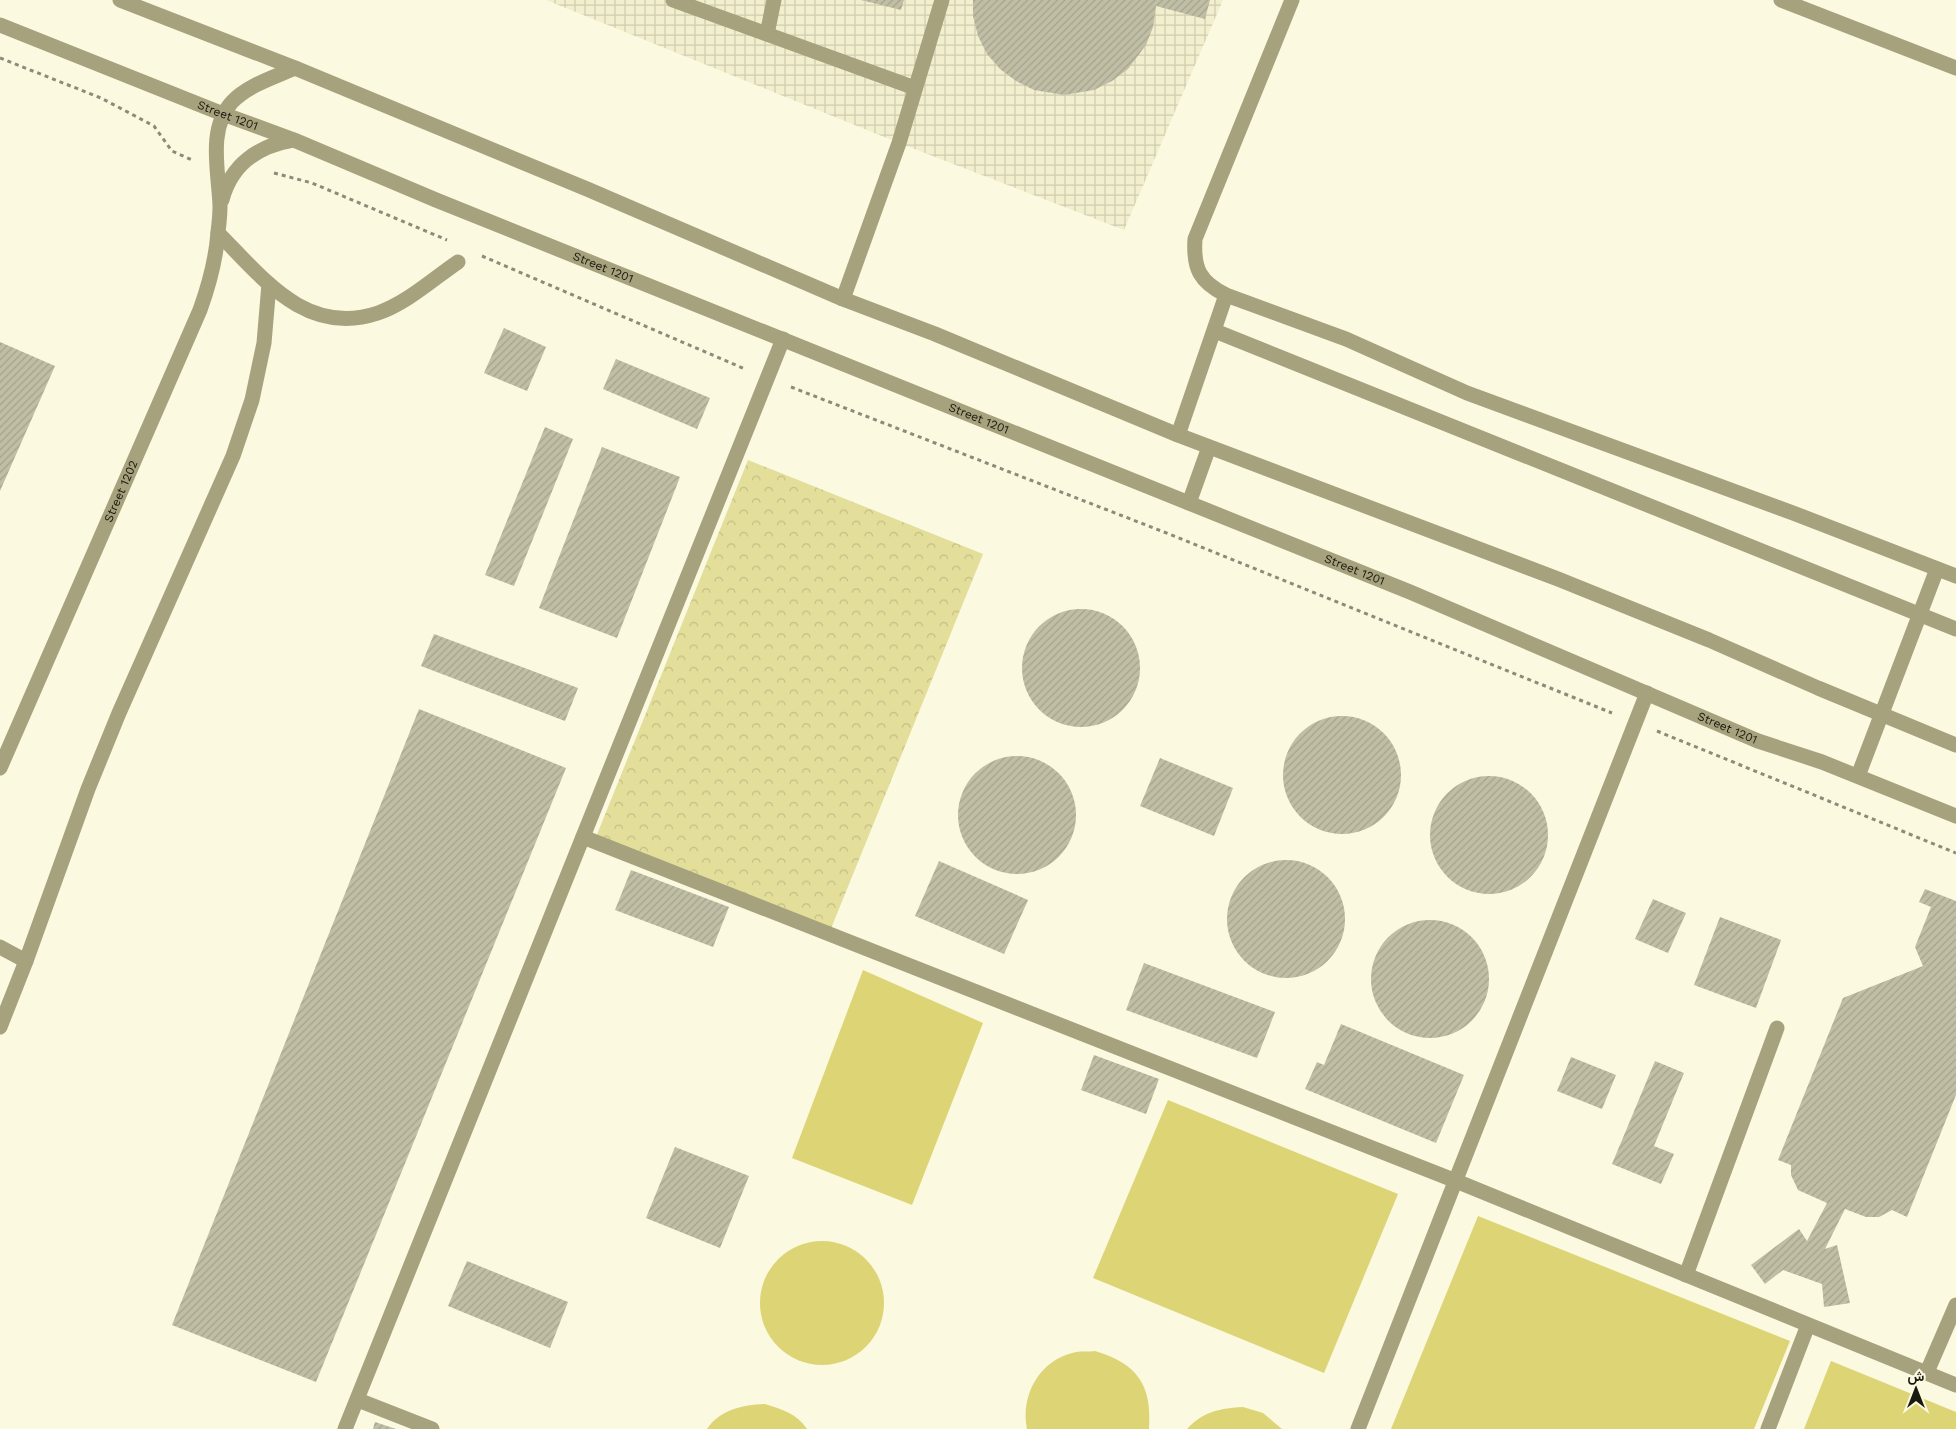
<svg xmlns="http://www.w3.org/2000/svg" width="1956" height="1429" font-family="'Work Sans',Vazirmatn,sans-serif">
<defs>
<pattern id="industrial-grid" width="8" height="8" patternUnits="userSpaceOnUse" patternTransform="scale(1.25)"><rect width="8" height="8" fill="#f2efce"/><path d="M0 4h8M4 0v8" fill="none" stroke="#cfccb0"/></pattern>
<pattern id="park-crowns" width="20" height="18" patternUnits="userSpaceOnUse" patternTransform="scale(1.25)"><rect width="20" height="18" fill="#e4de9b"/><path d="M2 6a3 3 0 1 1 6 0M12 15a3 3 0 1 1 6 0" fill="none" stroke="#c3be84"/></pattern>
<pattern id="building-hatch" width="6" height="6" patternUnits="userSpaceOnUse" patternTransform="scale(1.25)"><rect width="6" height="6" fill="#c0bea5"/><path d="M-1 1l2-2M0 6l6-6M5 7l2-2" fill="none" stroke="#a4a38d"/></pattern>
</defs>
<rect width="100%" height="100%" fill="#fbf9e0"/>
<path fill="url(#industrial-grid)" d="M 546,0 L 1223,0 L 1124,230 L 899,143 Z"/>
<path fill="url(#park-crowns)" d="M 748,460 L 983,554 L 830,931 L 596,837 Z"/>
<g fill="#ddd476">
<path d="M 863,970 L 983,1023 L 912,1205 L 792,1158 Z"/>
<path d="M 1168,1100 L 1398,1194 L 1324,1373 L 1093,1278 Z"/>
<path d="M 1478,1216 L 1790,1341 L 1754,1429 L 1391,1429 Z"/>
<circle cx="822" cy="1303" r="62"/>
<path d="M 1095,1351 C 1138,1364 1152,1385 1149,1429 L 1027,1429 C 1020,1395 1040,1359 1076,1352 C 1082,1351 1089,1352 1095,1351 Z"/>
<path d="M 1831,1361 L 1956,1412 L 1956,1429 L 1804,1429 Z"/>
<path d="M 765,1404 C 782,1409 797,1414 807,1429 L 707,1429 C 720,1409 744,1405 765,1404 Z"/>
<path d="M 1243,1407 L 1263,1413 L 1282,1429 L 1187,1429 C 1202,1412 1221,1408 1243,1407 Z"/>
</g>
<g fill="url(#building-hatch)">
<path d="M 861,0 L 904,0 L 901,10 Z"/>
<path d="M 973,0 L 1210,0 L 1205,19 L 1156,6 L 1153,27 L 1146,45 L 1128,69 L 1112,81 L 1094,90 L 1064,95 L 1034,90 L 1016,81 L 1000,69 L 987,54 L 978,36 L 973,16 Z"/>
<path d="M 504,328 L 546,347 L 527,391 L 484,373 Z"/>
<path d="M 0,342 L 55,366 L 0,491 Z"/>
<path d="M 616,359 L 710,398 L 697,429 L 603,389 Z"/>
<path d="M 545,427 L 573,439 L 514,586 L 485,575 Z"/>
<path d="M 602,447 L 680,477 L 617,638 L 539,608 Z"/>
<circle cx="1081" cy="668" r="59"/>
<path d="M 434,634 L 578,688 L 565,721 L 421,666 Z"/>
<path d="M 419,709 L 566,768 L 316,1382 L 172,1325 Z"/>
<circle cx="1342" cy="775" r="59"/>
<circle cx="1017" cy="815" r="59"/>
<path d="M 1160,758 L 1233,788 L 1214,836 L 1140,806 Z"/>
<circle cx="1489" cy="835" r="59"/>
<circle cx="1286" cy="919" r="59"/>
<path d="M 939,861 L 1028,900 L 1004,954 L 915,916 Z"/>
<path d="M 631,870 L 729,907 L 713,947 L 615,910 Z"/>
<path d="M 1925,889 L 1956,901 L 1956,1095 L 1907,1217 L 1892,1210 L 1879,1217 L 1866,1217 L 1845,1209 L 1825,1249 L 1837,1245 L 1850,1303 L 1824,1307 L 1822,1284 L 1783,1270 L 1765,1284 L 1751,1265 L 1799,1229 L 1807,1241 L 1827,1203 L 1798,1190 L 1791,1175 L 1791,1165 L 1778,1160 L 1843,998 L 1923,966 L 1915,947 L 1931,907 L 1919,902 Z"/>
<path d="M 1653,899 L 1686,913 L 1668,953 L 1635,939 Z"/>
<path d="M 1720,917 L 1781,940 L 1756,1008 L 1694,985 Z"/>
<circle cx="1430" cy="979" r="59"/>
<path d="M 1144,963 L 1275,1012 L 1257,1058 L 1126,1010 Z"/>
<path d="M 1341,1024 L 1464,1075 L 1436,1143 L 1305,1089 L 1317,1062 L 1324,1065 Z"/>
<path d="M 1094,1055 L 1159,1079 L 1146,1114 L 1081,1090 Z"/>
<path d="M 1571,1057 L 1616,1075 L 1602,1109 L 1557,1091 Z"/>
<path d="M 1655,1061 L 1684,1073 L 1654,1146 L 1674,1154 L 1661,1184 L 1612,1164 Z"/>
<path d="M 675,1147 L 749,1176 L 720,1248 L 646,1218 Z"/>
<path d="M 467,1261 L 568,1302 L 550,1348 L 448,1306 Z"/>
<path d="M 375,1422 L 396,1429 L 373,1429 Z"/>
</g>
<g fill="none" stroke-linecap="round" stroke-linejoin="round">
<g stroke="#8c8b7a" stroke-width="3" stroke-dasharray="4 4" stroke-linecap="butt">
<path d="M 0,58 L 101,98 L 154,126 L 172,151 L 192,160"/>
<path d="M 274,173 L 312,183 L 447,240"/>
<path d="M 482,256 L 745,369"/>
<path d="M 791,387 L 1164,532 L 1612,713"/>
<path d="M 1657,731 L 1956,853"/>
</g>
<g stroke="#a6a27d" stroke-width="15">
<path d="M 120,0 L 295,68 L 587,189 L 843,299 L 935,334 L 1178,435 L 1558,579 L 1709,640 L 1818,688 L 1956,745"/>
<path d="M 673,0 L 915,88"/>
<path d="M 1292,0 L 1195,239 C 1193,269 1200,282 1226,295 L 1346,339 L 1467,393 L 1793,513 L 1956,576"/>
<path d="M 1781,0 L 1956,68"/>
<path id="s1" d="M 0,25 L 223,114 L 294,140 L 436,200 L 1410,592 L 1758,741 L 1822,762 L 1956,816"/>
<path d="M 767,34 L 774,0"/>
<path d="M 222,200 C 231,165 258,146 293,140"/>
<path d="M 218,233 C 263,278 306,337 378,313 C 407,303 433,279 458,262"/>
<path d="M 843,299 L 899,143 L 942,0"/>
<path d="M 1215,331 L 1956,629"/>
<path d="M 1178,435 L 1226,295"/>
<path d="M 1189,503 L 1209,447"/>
<path id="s2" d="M 0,768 L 200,310 C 209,285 216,260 218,232 C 219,224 220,214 220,206 C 219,173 207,129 232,102 C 248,85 275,77 295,68"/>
<path d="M 1858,776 L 1937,569"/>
<path d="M 583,837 L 1456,1181 L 1956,1385"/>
<path d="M 0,947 L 26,961"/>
<path d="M 0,1027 L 26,961 L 88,789 L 119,713 L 233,456 L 252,400 L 264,343 L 269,284"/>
<path d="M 1686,1275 L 1777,1028"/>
<path d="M 1927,1372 L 1956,1305"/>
<path d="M 358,1400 L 432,1429"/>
<path d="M 345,1429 L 783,339"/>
<path d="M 1358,1429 L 1647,693"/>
<path d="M 1768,1429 L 1808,1325"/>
</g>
</g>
<g text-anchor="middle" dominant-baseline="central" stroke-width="5" stroke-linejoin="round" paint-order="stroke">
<g font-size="12" fill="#1a1910" stroke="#fbf9e0">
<text stroke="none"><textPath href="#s1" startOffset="245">Street 1201</textPath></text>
<text stroke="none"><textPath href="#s1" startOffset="650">Street 1201</textPath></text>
<text stroke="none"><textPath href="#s1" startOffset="1055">Street 1201</textPath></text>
<text stroke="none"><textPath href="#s2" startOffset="302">Street 1202</textPath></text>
<text stroke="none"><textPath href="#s1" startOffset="1460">Street 1201</textPath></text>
<text stroke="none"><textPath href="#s1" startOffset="1865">Street 1201</textPath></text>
</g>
</g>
<g transform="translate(1916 1389)" stroke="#fbf9e0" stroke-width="4" paint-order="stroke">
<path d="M0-4L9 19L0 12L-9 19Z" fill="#1a1910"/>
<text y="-8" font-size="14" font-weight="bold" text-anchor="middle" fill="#1a1910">ش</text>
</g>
</svg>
